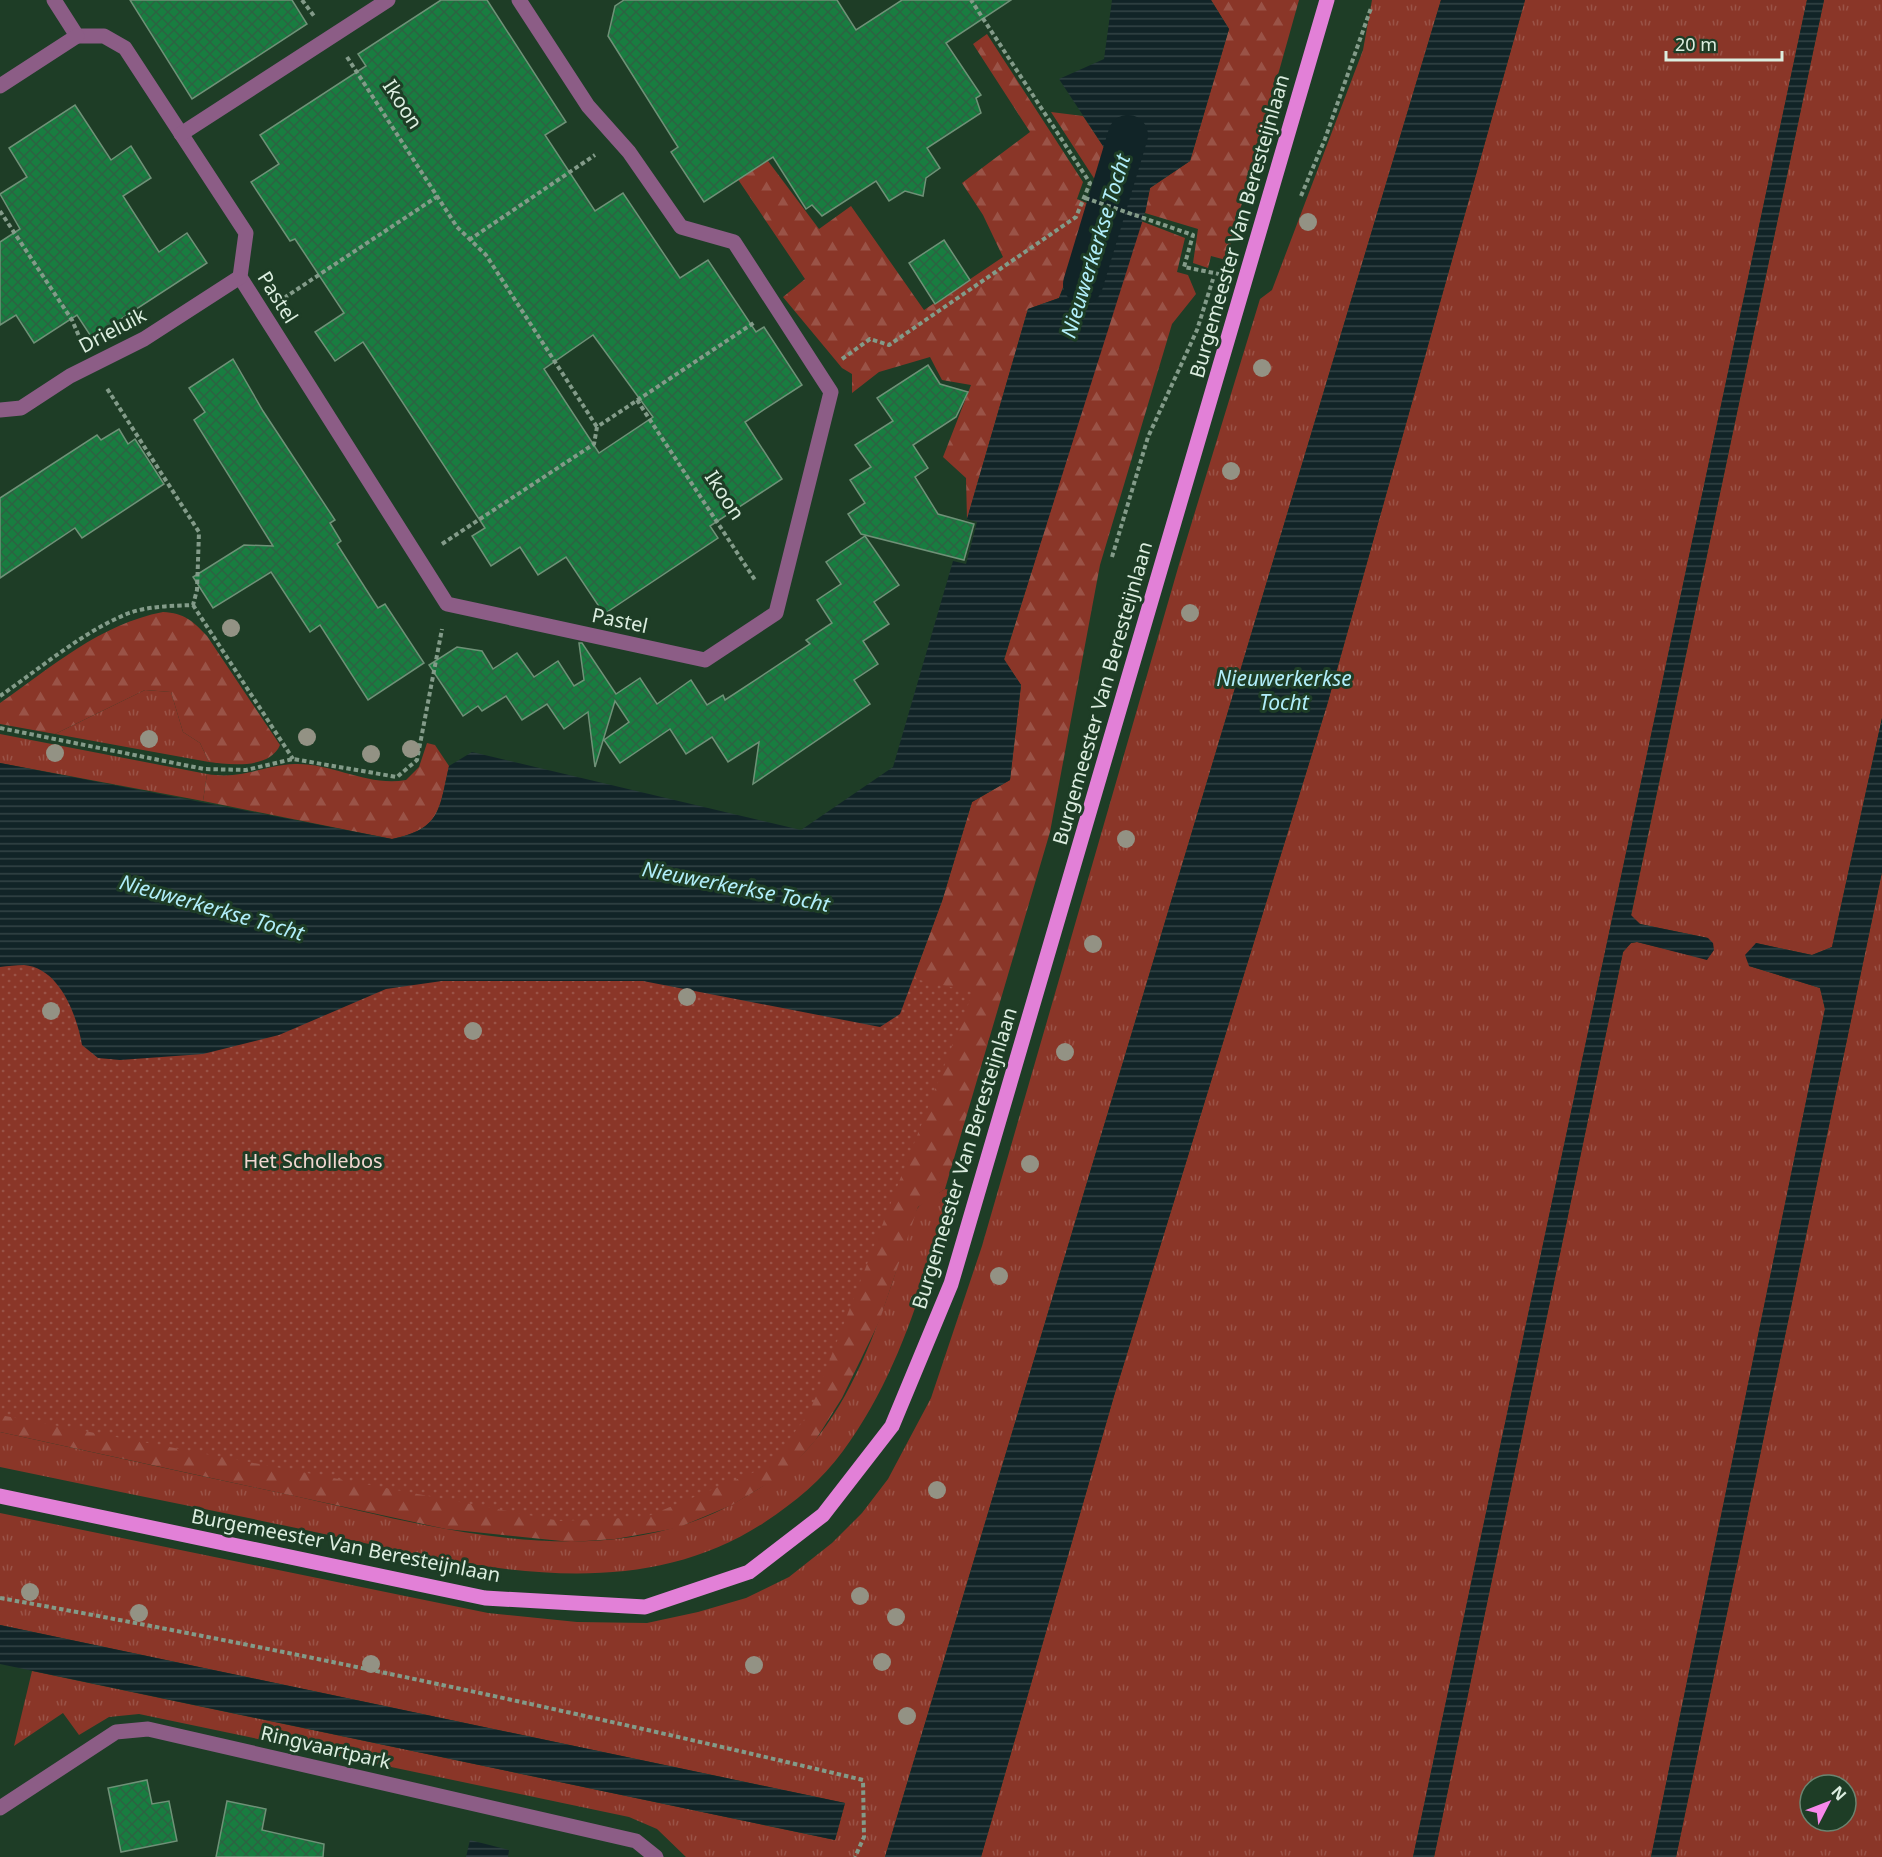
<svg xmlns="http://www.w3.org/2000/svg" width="1882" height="1857" font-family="'Noto Sans',sans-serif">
<defs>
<pattern id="grass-tufts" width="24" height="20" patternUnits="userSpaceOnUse" patternTransform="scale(1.5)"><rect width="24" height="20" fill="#8a3628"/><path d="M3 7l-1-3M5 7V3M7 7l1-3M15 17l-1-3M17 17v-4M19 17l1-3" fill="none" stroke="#9a5347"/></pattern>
<pattern id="forest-firs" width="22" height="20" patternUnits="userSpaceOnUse" patternTransform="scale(1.5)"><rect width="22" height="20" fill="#8a3628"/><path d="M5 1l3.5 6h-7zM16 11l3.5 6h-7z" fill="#9a5347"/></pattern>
<pattern id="park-dots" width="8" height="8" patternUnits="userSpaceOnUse" patternTransform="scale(1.5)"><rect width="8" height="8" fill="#8a3628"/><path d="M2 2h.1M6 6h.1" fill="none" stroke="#9a5347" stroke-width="1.8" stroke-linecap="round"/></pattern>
<pattern id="water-rules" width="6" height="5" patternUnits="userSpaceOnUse" patternTransform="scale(1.5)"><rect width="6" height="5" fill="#112427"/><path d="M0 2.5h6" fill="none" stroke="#334446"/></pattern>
<pattern id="building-cross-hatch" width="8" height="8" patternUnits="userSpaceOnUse" patternTransform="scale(1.5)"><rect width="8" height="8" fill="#187d40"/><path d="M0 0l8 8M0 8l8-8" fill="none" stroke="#2d6242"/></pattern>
</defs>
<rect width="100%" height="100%" fill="#1e3d26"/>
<g fill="url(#grass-tufts)" fill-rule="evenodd">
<path d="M 1372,0 L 1441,0 L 885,1857 L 686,1857 L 657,1829 L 629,1817 L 139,1714 L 109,1717 L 79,1735 L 63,1713 L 14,1746 L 32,1671 L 835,1840 L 845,1803 L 0,1625 L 0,1513 L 488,1613 L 577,1622 L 647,1623 L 698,1612 L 746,1598 L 789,1577 L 832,1543 L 862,1513 L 888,1479 L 931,1398 L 982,1246 L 1180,561 L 1260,299 L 1272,290 L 1363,50 Z"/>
<path d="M 1525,0 L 1807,0 L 1413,1857 L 981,1857 L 1114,1396 L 1327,705 Z"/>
<path d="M 1824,0 L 1882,0 L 1882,718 L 1832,947 L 1812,955 L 1756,943 L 1749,966 L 1820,988 L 1825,1009 L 1651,1857 L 1434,1857 L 1623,952 L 1631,943 L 1637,942 L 1707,959 L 1708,938 L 1640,924 L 1631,916 Z"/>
<path d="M 145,690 L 171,692 L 183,732 L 200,743 L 209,762 L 55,734 Z"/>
<path d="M 0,734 L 207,774 L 203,801 L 0,763 Z"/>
<path d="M 1882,872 L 1882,1857 L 1676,1857 L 1859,982 ZM 1810,1785 L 1846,1785 L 1846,1821 L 1810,1821 Z"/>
<path d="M 945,1189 L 951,1190 C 925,1281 900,1374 843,1451 C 822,1480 795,1502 765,1522 C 625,1614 452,1561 301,1529 C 201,1508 100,1488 0,1467 L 0,1432 C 95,1453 191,1474 286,1494 C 435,1527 610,1582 750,1494 C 773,1480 794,1465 812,1444 C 852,1397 876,1332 895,1274 C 902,1254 907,1228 917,1209 C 922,1201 937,1194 945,1189 Z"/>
</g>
<g fill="url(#forest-firs)">
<path d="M 1211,0 L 1299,0 L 1226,260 L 1211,256 L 1208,268 L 1193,263 L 1198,229 L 1145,213 L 1150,188 L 1190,161 L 1229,29 Z"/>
<path d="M 987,34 L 1083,182 L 1077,199 L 1106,211 L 1100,230 L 1068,274 L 1059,298 L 1028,309 L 967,519 L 966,478 L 943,457 L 971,385 L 942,380 L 930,357 L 879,372 L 852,393 L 852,374 L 842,368 L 783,297 L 805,279 L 737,178 L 765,157 L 819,229 L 851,206 L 924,310 L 1003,257 L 983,215 L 962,183 L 1030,132 L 973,44 Z"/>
<path d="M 1051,112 L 1083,116 L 1107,152 L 1107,170 L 1112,189 L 1109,200 L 1101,198 L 1099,186 Z"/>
<path d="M 1141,221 L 1185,238 L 1177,272 L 1188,275 L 1196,294 L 1172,324 L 1100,565 L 1050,832 L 945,1189 L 918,1207 L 879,1322 L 842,1398 L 815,1441 L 795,1463 L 772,1481 L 732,1505 L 677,1528 L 615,1539 L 571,1542 L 446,1529 L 0,1432 L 0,1157 L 900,1014 L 942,901 L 972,802 L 1010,780 L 1021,685 L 1004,660 Z"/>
<path d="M 163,612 C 184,613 193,621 207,636 L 280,745 C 270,769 230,765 209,762 L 200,743 L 183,732 L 171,692 L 145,690 L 55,734 L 0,724 L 0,703 C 52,667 100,624 163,612 Z"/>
<path d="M 427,743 L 435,745 L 449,766 C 439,810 441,829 392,839 L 203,801 L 207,774 C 244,780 262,765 295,764 C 333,763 368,787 406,780 L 419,767 Z"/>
</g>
<path fill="url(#park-dots)" d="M 0,774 L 973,992 L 809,1413 L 769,1466 L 646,1517 L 560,1521 L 0,1415 Z"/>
<g fill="url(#water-rules)">
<path d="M 1112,0 L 1211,0 L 1229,29 L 1190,161 L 1150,188 L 1145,213 L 1004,659 L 1021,685 L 1010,780 L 972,802 L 942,901 L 900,1014 L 880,1027 L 643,981 L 442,981 L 386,989 L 279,1035 L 203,1054 L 120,1060 L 98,1058 L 82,1045 C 77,1016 60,968 24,965 C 16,965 8,966 0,967 L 0,763 L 392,839 C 441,829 439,810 449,766 L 472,752 L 801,830 L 893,767 L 953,561 L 966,564 L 977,522 L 967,519 L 1028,309 L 1059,298 L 1079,249 L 1100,230 L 1112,189 L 1107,170 L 1107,152 L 1059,79 L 1104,59 Z"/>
<path d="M 1441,0 L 1525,0 L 1327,705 L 1114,1396 L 981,1857 L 885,1857 Z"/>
<path d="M 1807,0 L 1824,0 L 1631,915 L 1640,924 L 1708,938 L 1713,943 L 1714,950 L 1707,960 L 1637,942 L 1631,943 L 1623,952 L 1434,1857 L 1413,1857 Z"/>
<path d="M 1882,718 L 1882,872 L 1676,1857 L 1651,1857 L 1825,1009 L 1820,988 L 1749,966 L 1745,955 L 1756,943 L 1812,955 L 1832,947 Z"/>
<path d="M 0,1625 L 845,1803 L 835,1840 L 0,1664 Z"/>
<path d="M 470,1840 L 509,1850 L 508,1857 L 466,1857 Z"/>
</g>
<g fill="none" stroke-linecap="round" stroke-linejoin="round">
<path stroke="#112427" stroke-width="40" d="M 1083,284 L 1128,135"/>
</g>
<g fill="url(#building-cross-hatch)" stroke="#6f9177" stroke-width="1.5" fill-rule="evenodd">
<path d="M 130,0 L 292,0 L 307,24 L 192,99 Z"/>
<path d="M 441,0 L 487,0 L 566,122 L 545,135 L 595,211 L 623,193 L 680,278 L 708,260 L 756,332 L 764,327 L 802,385 L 745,422 L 782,479 L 710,526 L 718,538 L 604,614 L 566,557 L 538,575 L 520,547 L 491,566 L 472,536 L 485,528 L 363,342 L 335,361 L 315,332 L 344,313 L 295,239 L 290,241 L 251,182 L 279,164 L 260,135 L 366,66 L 358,54 ZM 593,335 L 653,417 L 599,453 L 544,369 Z"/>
<path d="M 624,0 L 837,0 L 856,30 L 902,0 L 1011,0 L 946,43 L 981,95 L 976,98 L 981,113 L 927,148 L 940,168 L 926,178 L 923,196 L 905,191 L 889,201 L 876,181 L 822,216 L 812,205 L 806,209 L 773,157 L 704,202 L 671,152 L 678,147 L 608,36 L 615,6 Z"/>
<path d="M 75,105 L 111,160 L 131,146 L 151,178 L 123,196 L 159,252 L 187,233 L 207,263 L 92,338 L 77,315 L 34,343 L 16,315 L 0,325 L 0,242 L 20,229 L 0,194 L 27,177 L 9,148 Z"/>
<path d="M 944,240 L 970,280 L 935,304 L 909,263 Z"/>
<path d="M 233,359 L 263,411 L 335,520 L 330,523 L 341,541 L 337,544 L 378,608 L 385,604 L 424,663 L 368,700 L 320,625 L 310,632 L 271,572 L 213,608 L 193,577 L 244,545 L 273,546 L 194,420 L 205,412 L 189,388 Z"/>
<path d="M 928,365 L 940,384 L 968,392 L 956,417 L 913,445 L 928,468 L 915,477 L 938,514 L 974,524 L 964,560 L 861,534 L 848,514 L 865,503 L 850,480 L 871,467 L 855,445 L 893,421 L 877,398 Z"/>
<path d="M 119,429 L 128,444 L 135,439 L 164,484 L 82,538 L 75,528 L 0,578 L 0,498 L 97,435 L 101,440 Z"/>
<path d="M 865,536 L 899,585 L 874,602 L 889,624 L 863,641 L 878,664 L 854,680 L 870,704 L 753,784 L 759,742 L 728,762 L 712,737 L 686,754 L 670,729 L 620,763 L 604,740 L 629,722 L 615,701 L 595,767 L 588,712 L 564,729 L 547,704 L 522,720 L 506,696 L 482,711 L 478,706 L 463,716 L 429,665 L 457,647 L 482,651 L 493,669 L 517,653 L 534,677 L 558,661 L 574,686 L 584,680 L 579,643 L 582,643 L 616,694 L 640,678 L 657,704 L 691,680 L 707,705 L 723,695 L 725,700 L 810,644 L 806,640 L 832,623 L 817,600 L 841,584 L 826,562 Z"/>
<path d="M 147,1780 L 152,1804 L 169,1801 L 177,1841 L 121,1852 L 108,1788 Z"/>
<path d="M 227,1801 L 266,1809 L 262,1830 L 324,1844 L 323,1857 L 216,1857 Z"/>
</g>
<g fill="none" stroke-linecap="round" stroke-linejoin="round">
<g stroke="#839b89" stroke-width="4" stroke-dasharray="4.5 3" stroke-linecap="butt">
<path d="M 302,0 L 314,16"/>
<path d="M 347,57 L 457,227 L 486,255 L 597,427"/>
<path d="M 1301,196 L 1325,139 L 1371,8"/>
<path d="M 1085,198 L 1193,235 L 1184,267 L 1219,274"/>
<path d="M 0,211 L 72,320 L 81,341"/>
<path d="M 469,240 L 595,155"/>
<path d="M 284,298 L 438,196"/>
<path d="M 842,359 L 870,339 L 889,345 L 1076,217 L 1090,183 L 971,0"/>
<path d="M 637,400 L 755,580"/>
<path d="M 442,544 L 594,444 L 597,427 L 755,322"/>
<path d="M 1112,557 L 1148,437 L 1197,330 L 1213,279"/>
<path d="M 193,605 L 293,759"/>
<path d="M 0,696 C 41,668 82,632 129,613 C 149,606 172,606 193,605 L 197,590 L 199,532 L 106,387"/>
<path d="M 0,728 L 204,769 L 246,770 L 293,759 L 397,777 L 417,760 L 442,629"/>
<path d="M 0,1598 C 290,1650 577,1712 863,1780 L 864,1837 L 855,1857"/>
</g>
<g stroke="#8c5d86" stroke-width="15">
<path d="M 54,0 L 77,36 L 104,36 L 125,48 L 246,233 L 240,277 L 447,604 L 705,660 L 776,613 L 831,392 L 734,242 L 681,227 L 629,152 L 588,106 L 519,0"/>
<path d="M 0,86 L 77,36"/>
<path d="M 181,134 L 388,0"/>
<path d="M 0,410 L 21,408 L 70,376 L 144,339 L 240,277"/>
<path d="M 0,1808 L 116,1732 L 148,1729 L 636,1841 L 656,1857"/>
</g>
<path stroke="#e280d7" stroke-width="15" d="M 0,1496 L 485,1598 L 645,1607 L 749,1572 L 823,1515 L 892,1426 L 951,1284 L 1327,0"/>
</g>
<g fill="#939284">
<circle cx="1308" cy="222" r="9"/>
<circle cx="1262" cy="368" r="9"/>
<circle cx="1231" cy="471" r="9"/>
<circle cx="1190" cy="613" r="9"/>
<circle cx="231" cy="628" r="9"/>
<circle cx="307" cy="737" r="9"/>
<circle cx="149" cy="739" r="9"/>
<circle cx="411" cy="749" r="9"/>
<circle cx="55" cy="753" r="9"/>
<circle cx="371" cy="754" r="9"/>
<circle cx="1126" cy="839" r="9"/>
<circle cx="1093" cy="944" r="9"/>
<circle cx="687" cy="997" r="9"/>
<circle cx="51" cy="1011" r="9"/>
<circle cx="473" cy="1031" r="9"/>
<circle cx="1065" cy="1052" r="9"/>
<circle cx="1030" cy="1164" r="9"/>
<circle cx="999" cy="1276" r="9"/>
<circle cx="937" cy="1490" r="9"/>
<circle cx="30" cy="1592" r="9"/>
<circle cx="860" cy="1596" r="9"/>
<circle cx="139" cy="1613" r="9"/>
<circle cx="896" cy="1617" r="9"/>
<circle cx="882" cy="1662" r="9"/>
<circle cx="371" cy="1664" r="9"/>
<circle cx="754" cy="1665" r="9"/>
<circle cx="907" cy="1716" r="9"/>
</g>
<g text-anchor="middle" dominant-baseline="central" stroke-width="6" stroke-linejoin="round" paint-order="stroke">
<g font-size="20" fill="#dceee0" stroke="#1e3d26">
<text transform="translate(403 104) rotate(57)">Ikoon</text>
<text transform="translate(1239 226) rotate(-74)">Burgemeester Van Beresteijnlaan</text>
<text transform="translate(278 297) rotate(58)">Pastel</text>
<text transform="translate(112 330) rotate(-28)">Drieluik</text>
<text transform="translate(725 495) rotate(57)">Ikoon</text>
<text transform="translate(620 620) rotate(12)">Pastel</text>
<text transform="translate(1102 693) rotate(-74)">Burgemeester Van Beresteijnlaan</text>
<text transform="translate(964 1158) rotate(-73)">Burgemeester Van Beresteijnlaan</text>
<text transform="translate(346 1545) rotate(11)">Burgemeester Van Beresteijnlaan</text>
<text transform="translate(326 1747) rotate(13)">Ringvaartpark</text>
</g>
<g font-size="20" fill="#f2d7d1" stroke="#1e3d26">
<text x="313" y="1160">Het Schollebos</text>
</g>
<g font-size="21" font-style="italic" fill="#b1eefa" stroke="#1e3d26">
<text transform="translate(1095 246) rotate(-73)">Nieuwerkerkse Tocht</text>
<text x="1284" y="678">Nieuwerkerkse<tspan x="1284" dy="24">Tocht</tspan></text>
<text transform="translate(736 886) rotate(11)">Nieuwerkerkse Tocht</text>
<text transform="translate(212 907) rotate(16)">Nieuwerkerkse Tocht</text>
</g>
</g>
<g transform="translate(1828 1803) rotate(48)"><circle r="28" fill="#1e3d26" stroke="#6a8470" stroke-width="1.5"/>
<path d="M0-4.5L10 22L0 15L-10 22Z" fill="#f788eb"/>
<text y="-9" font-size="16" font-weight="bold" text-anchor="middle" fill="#dceee0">N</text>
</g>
<path d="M1666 51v9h116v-9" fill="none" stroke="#dceee0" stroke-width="3"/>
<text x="1675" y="51" font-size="18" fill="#dceee0" stroke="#1e3d26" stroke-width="4.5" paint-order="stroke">20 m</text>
</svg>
